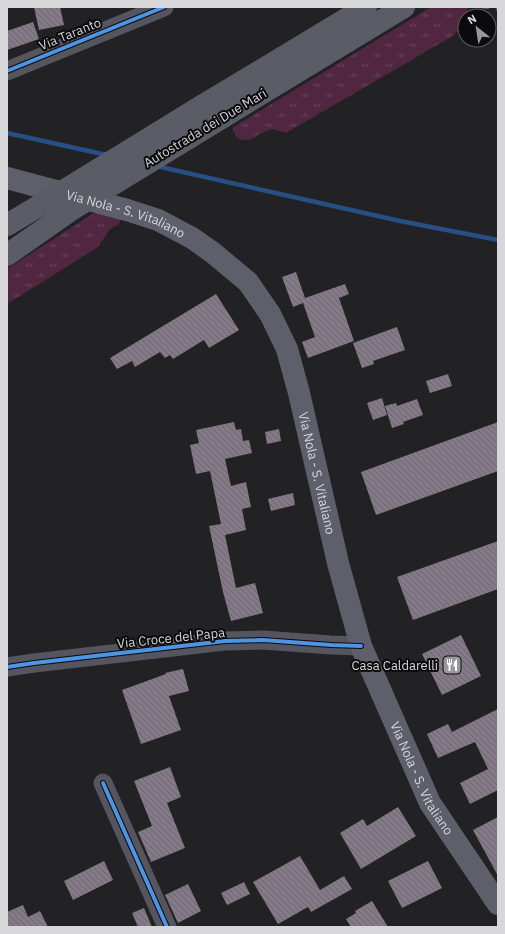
<svg xmlns="http://www.w3.org/2000/svg" width="505" height="934" font-family="'IBM Plex Sans',sans-serif">
<defs>
<pattern id="grass-tufts" width="24" height="20" patternUnits="userSpaceOnUse"><rect width="24" height="20" fill="#512641"/><path d="M3 7l-1-3M5 7V3M7 7l1-3M15 17l-1-3M17 17v-4M19 17l1-3" fill="none" stroke="#69455c"/></pattern>
<pattern id="building-back-hatch" width="6" height="6" patternUnits="userSpaceOnUse"><rect width="6" height="6" fill="#847986"/><path d="M-1 5l2 2M0 0l6 6M5-1l2 2" fill="none" stroke="#6c656e"/></pattern>
</defs>
<rect width="100%" height="100%" fill="#222123"/>
<g fill="url(#grass-tufts)">
<path d="M 431,7 L 468,7 L 466,16 L 465,16 C 465,26 458,31 451,37 L 286,133 L 272,129 L 266,131 L 249,140 L 243,140 L 237,138 L 232,128 Z"/>
<path d="M 97,211 L 121,219 L 119,224 L 110,229 L 98,247 L 7,304 L 7,269 Z"/>
</g>
<g fill="none" stroke-linecap="round" stroke-linejoin="round">
<g stroke="#274f83" stroke-width="4.5">
<path d="M 7,133 L 107,155"/>
<path d="M 156,166 L 400,221 L 498,240"/>
</g>
</g>
<g fill="url(#building-back-hatch)">
<path d="M 34,7 L 60,7 L 64,25 L 39,30 Z"/>
<path d="M 33,22 L 39,39 L 7,50 L 7,31 Z"/>
<path d="M 296,272 L 305,298 L 345,284 L 349,294 L 339,298 L 354,341 L 308,358 L 302,342 L 315,337 L 303,303 L 293,307 L 282,277 Z"/>
<path d="M 216,294 L 239,330 L 209,348 L 204,340 L 173,359 L 170,355 L 165,358 L 160,352 L 135,367 L 132,361 L 117,369 L 110,358 Z"/>
<path d="M 397,327 L 405,350 L 373,361 L 374,364 L 362,368 L 353,343 Z"/>
<path d="M 448,374 L 452,386 L 430,393 L 426,381 Z"/>
<path d="M 382,398 L 387,415 L 373,420 L 367,403 Z"/>
<path d="M 417,399 L 423,415 L 403,422 L 404,424 L 392,428 L 385,406 L 396,403 L 397,406 Z"/>
<path d="M 234,422 L 236,430 L 241,429 L 243,441 L 249,440 L 252,453 L 225,459 L 231,486 L 246,482 L 251,507 L 242,509 L 246,530 L 225,535 L 236,588 L 255,583 L 263,613 L 231,621 L 223,592 L 209,526 L 221,524 L 210,471 L 196,474 L 190,445 L 199,443 L 196,430 Z"/>
<path d="M 498,422 L 498,471 L 376,515 L 361,472 Z"/>
<path d="M 279,429 L 281,441 L 267,444 L 265,432 Z"/>
<path d="M 293,493 L 295,505 L 271,511 L 268,499 Z"/>
<path d="M 498,541 L 498,589 L 413,620 L 397,577 Z"/>
<path d="M 461,635 L 481,676 L 442,695 L 422,654 Z"/>
<path d="M 183,669 L 189,691 L 169,696 L 181,730 L 141,744 L 122,690 L 166,674 L 165,673 Z"/>
<path d="M 498,709 L 498,790 L 470,804 L 460,783 L 488,769 L 475,742 L 438,758 L 427,734 L 448,724 L 452,732 Z"/>
<path d="M 170,767 L 181,797 L 167,803 L 185,848 L 151,862 L 138,832 L 152,826 L 134,781 Z"/>
<path d="M 398,807 L 416,836 L 361,869 L 340,833 L 363,819 L 367,826 Z"/>
<path d="M 498,817 L 498,876 L 473,830 Z"/>
<path d="M 300,856 L 320,890 L 344,876 L 352,889 L 311,912 L 308,907 L 278,924 L 253,882 Z"/>
<path d="M 104,861 L 113,880 L 73,900 L 64,881 Z"/>
<path d="M 428,861 L 442,888 L 402,908 L 388,881 Z"/>
<path d="M 244,882 L 250,894 L 227,905 L 221,893 Z"/>
<path d="M 188,884 L 201,911 L 178,923 L 165,895 Z"/>
<path d="M 372,901 L 388,927 L 351,927 L 346,919 L 356,913 L 355,911 Z"/>
<path d="M 23,905 L 28,917 L 40,911 L 48,927 L 7,927 L 7,912 Z"/>
<path d="M 144,908 L 152,927 L 138,927 L 132,913 Z"/>
</g>
<g fill="none" stroke-linecap="round" stroke-linejoin="round">
<g stroke="#54555e" stroke-width="19">
<path d="M 7,71 L 164,7"/>
<path d="M 7,667 L 34,663 L 225,641 L 263,640 L 331,645 L 361,646"/>
<path d="M 103,783 L 167,927"/>
</g>
<path stroke="#5e5f6a" stroke-width="22" id="s1" d="M 7,178 L 127,210 L 158,220 L 192,238 L 212,252 L 248,282 L 270,314 L 287,349 L 299,393 L 338,563 L 361,646 L 430,803 L 498,904"/>
<g stroke="#5a5c66" stroke-width="22">
<path d="M 210,101 L 366,7"/>
<path d="M 223,117 L 404,7"/>
<path d="M 7,225 L 47,201"/>
<path d="M 7,255 L 74,208"/>
</g>
<path stroke="#5d5c61" stroke-width="3" stroke-dasharray="7 7" stroke-linecap="butt" d="M 482,7 L 498,9"/>
<g stroke="#5a5c66" stroke-width="22">
<path d="M 47,201 L 210,101"/>
<path d="M 74,208 L 223,117"/>
</g>
<g stroke="#0b0a0c" stroke-width="6">
<g id="cycleway">
<path d="M 7,71 L 164,7"/>
<path d="M 7,667 L 34,663 L 225,641 L 263,640 L 331,645 L 361,646"/>
<path d="M 103,783 L 167,927"/>
</g>
</g>
<use href="#cycleway" stroke="#4d94e3" stroke-width="4"/>
</g>
<defs>
<g id="restaurant-square" transform="scale(1)"><rect x="-9" y="-9" width="18" height="18" rx="4" fill="#989799" stroke="#0b0a0c"/><path d="M-5-6h1v4h1v-4h1v4h1v-4h1v5L-1.5 .5V6h-2V.5L-5-1ZM5-6V6H3V1.5H1.5Q1.5-4 5-6Z" fill="#fff"/></g>
</defs>
<g fill-rule="evenodd">
<use href="#restaurant-square" x="452" y="665"/>
</g>
<g text-anchor="middle" dominant-baseline="central" stroke-width="4" stroke-linejoin="round" paint-order="stroke">
<g font-size="13" fill="#d7d6d9" stroke="#0b0a0c">
<text transform="translate(70 34) rotate(-22)">Via Taranto</text>
<text transform="translate(205 128) rotate(-31)">Autostrada dei Due Mari</text>
<text stroke="none"><textPath href="#s1" startOffset="124">Via Nola - S. Vitaliano</textPath></text>
<text stroke="none"><textPath href="#s1" startOffset="472">Via Nola - S. Vitaliano</textPath></text>
<text transform="translate(171 638) rotate(-6)">Via Croce del Papa</text>
<text stroke="none"><textPath href="#s1" startOffset="796">Via Nola - S. Vitaliano</textPath></text>
</g>
<g font-size="13" fill="#d7d6d9" stroke="#0b0a0c" text-anchor="end">
<text x="438" y="665">Casa Caldarelli</text>
</g>
</g>
<rect width="505" height="934" fill="none" stroke="#d7d6d9" stroke-width="16"/>
<g transform="translate(477 28) rotate(330)"><circle r="19" fill="#0b0a0c" stroke="#5d5c5e"/>
<path d="M0-3L7 15L0 10L-7 15Z" fill="#989799"/>
<text y="-6" font-size="11" font-weight="bold" text-anchor="middle" fill="#d7d6d9">N</text>
</g>
</svg>
